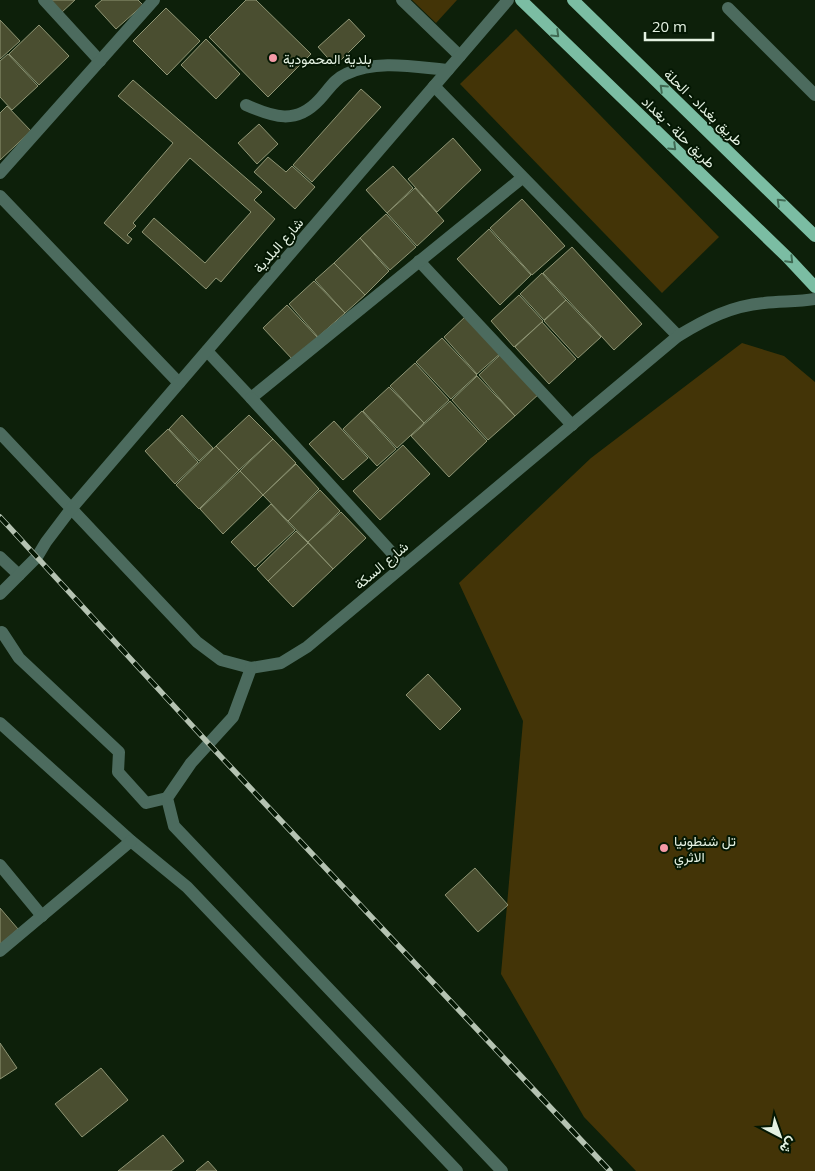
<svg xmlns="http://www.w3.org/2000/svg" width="815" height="1171" font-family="'Open Sans',Vazirmatn,sans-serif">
<rect width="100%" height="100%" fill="#0d200a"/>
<g fill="#433407">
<path d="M 412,0 L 457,0 L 436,23 Z"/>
<path d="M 516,29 L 719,237 L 662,293 L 460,84 Z"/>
<path d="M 742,343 L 784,356 L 815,382 L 815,1171 L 636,1171 L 584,1117 L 501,974 L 523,721 L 459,583 L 591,458 Z"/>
</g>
<g fill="#4a4e30" stroke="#8f9574">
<path d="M 50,0 L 75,0 L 61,13 Z"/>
<path d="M 102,0 L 138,0 L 143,5 L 116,29 L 95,6 Z"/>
<path d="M 246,0 L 256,0 L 311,54 L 268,97 L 209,37 Z"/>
<path d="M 166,8 L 200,41 L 167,75 L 133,41 Z"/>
<path d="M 349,19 L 365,36 L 335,66 L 318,47 Z"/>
<path d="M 0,20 L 20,41 L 0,59 Z"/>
<path d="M 39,25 L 69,56 L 39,85 L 9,54 Z"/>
<path d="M 206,39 L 240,74 L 216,99 L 181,65 Z"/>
<path d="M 8,54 L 38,86 L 12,110 L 0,97 L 0,61 Z"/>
<path d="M 133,80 L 262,192 L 254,200 L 275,219 L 221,282 L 216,278 L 206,289 L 142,232 L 154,218 L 205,263 L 251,212 L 190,158 L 133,223 L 136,226 L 127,235 L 132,239 L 128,244 L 104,223 L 173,143 L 118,96 Z"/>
<path d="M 361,89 L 381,107 L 312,182 L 293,165 Z"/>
<path d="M 7,106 L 31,131 L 0,160 L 0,113 Z"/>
<path d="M 259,124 L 278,144 L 257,164 L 238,143 Z"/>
<path d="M 453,138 L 481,170 L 437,212 L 408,179 Z"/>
<path d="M 268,157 L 286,172 L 292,166 L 315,187 L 295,209 L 254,172 Z"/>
<path d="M 393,166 L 413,188 L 387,213 L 366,190 Z"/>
<path d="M 415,188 L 444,221 L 417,246 L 387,213 Z"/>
<path d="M 522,199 L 565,246 L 532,275 L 490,228 Z"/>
<path d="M 386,214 L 416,247 L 390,270 L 360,238 Z"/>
<path d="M 489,229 L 531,275 L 500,305 L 457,259 Z"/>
<path d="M 360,238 L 389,271 L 365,295 L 334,263 Z"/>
<path d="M 572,247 L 642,324 L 614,350 L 543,273 Z"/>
<path d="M 334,263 L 365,295 L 345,313 L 315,280 Z"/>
<path d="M 542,273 L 566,300 L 544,320 L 520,294 Z"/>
<path d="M 314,281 L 345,313 L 318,337 L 289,304 Z"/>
<path d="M 519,295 L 543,321 L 514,347 L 491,321 Z"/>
<path d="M 566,300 L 601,337 L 578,358 L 544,321 Z"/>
<path d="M 287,305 L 318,338 L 293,360 L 263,328 Z"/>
<path d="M 468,314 L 502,352 L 477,374 L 444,337 Z"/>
<path d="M 542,322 L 576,359 L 549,384 L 515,347 Z"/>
<path d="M 442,338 L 477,375 L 451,399 L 416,362 Z"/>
<path d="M 503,352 L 540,393 L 515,416 L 479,375 Z"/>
<path d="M 415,363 L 449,400 L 424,423 L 390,386 Z"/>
<path d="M 477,376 L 515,416 L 488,440 L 452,400 Z"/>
<path d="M 389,387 L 424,423 L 397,448 L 363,411 Z"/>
<path d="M 450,401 L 487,441 L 449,477 L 411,436 Z"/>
<path d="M 362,411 L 396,449 L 377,466 L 343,429 Z"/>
<path d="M 182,415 L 213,448 L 199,461 L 169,429 Z"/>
<path d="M 249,415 L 273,439 L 239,470 L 216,446 Z"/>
<path d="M 334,421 L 368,458 L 343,480 L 309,444 Z"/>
<path d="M 168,429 L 198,462 L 175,484 L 145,451 Z"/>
<path d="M 273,439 L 296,463 L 263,495 L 240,471 Z"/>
<path d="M 403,445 L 430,474 L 380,520 L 353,491 Z"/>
<path d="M 216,446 L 239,470 L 199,509 L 176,485 Z"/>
<path d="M 296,464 L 319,489 L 288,521 L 263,495 Z"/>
<path d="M 240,471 L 263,495 L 223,534 L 200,509 Z"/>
<path d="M 320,490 L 340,511 L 308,542 L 288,521 Z"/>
<path d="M 271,504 L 295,530 L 255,567 L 231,542 Z"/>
<path d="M 341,512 L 366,538 L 333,569 L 308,542 Z"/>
<path d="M 296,531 L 308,543 L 268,581 L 257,569 Z"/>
<path d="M 308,543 L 333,569 L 293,607 L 268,581 Z"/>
<path d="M 428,674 L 461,709 L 440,730 L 406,695 Z"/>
<path d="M 475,868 L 508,905 L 478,932 L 445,895 Z"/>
<path d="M 0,908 L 18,929 L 0,945 Z"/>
<path d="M 0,1043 L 17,1068 L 0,1079 Z"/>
<path d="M 101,1068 L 128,1100 L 82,1137 L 55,1104 Z"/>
<path d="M 163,1135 L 184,1161 L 171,1171 L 118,1171 Z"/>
<path d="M 208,1161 L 217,1171 L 196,1171 Z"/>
</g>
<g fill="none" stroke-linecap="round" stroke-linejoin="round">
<g stroke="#4c6b5e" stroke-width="12">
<path d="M 44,0 L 100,61"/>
<path d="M 402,0 L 460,56"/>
<path d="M 728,8 L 815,95"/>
<path d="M 434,86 L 678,336"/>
<path d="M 246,105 C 273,117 296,125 319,100 C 328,91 334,79 346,74 C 377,59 415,67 448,70"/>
<path d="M 0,173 L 154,0"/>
<path d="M 0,196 L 179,383"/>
<path d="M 419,261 L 572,425"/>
<path d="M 207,351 L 251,398 L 522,178"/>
<path d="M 251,398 L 403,565"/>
<path d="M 0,433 L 197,642 L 221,660 L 251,668 L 281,663 L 307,647 L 678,336 C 706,319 731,306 764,303 C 781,301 798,302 815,299"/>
<path d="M 0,557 L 19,575"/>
<path d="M 0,594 L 37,557 L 46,542 L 71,509 L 508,0"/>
<path d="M 2,632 L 19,658 L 119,752 L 118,772 L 146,803 L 167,798"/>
<path d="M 251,668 L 233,717 L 191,763 L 167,798 L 174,826 L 502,1171"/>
<path d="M 0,723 L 131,841 L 187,887 L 457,1171"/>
<path d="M 0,865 L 42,916"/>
<path d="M 0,951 L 131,841"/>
</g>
<g stroke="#7bbda3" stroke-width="12">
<path d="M 521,0 L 787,257 L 815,287"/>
<path d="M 573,0 L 815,236"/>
</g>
<g stroke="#b5c3b2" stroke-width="5.5">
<path id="rail" d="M 0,517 L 209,744 L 610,1171"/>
</g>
<use href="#rail" stroke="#041703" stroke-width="4" stroke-dasharray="11" stroke-linecap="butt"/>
</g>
<defs><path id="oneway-chevron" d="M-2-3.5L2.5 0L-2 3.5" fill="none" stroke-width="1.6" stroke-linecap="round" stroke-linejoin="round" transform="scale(1.25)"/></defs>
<g stroke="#406a53">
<use href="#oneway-chevron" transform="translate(556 34) rotate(44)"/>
<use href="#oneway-chevron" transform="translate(663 88) rotate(-136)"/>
<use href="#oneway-chevron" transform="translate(673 147) rotate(44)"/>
<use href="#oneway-chevron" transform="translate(780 202) rotate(-136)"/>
<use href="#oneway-chevron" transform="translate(790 260) rotate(46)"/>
</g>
<g fill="#f49aa6" stroke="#041703" stroke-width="2">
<circle cx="273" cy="58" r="5"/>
<circle cx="664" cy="848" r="5"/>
</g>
<g text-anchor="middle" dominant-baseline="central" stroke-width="4" stroke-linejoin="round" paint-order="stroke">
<g font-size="14" fill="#e4f1e2" stroke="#041703" text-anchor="start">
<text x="283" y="58">بلدية المحمودية</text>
<text x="674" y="840">تل شنطونيا<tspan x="674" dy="16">الاثري</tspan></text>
</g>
<g font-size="14" fill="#e4f1e2" stroke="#041703">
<text transform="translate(704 107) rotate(44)">طريق بغداد - الحلة</text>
<text transform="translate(679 132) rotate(44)">طريق حلة - بغداد</text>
<text transform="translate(278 245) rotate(-49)">شارع البلدية</text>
<text transform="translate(381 565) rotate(-40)">شارع السكة</text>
</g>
</g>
<g transform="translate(780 1136) rotate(139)" stroke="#041703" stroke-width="4" paint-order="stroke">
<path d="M0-4L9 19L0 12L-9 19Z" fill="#e4f1e2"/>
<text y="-8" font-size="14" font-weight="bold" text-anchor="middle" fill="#e4f1e2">ش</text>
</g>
<path d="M645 32v8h68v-8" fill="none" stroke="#e4f1e2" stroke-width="2.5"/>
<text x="652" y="32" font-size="15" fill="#e4f1e2" stroke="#041703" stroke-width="4" paint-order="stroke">20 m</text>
</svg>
